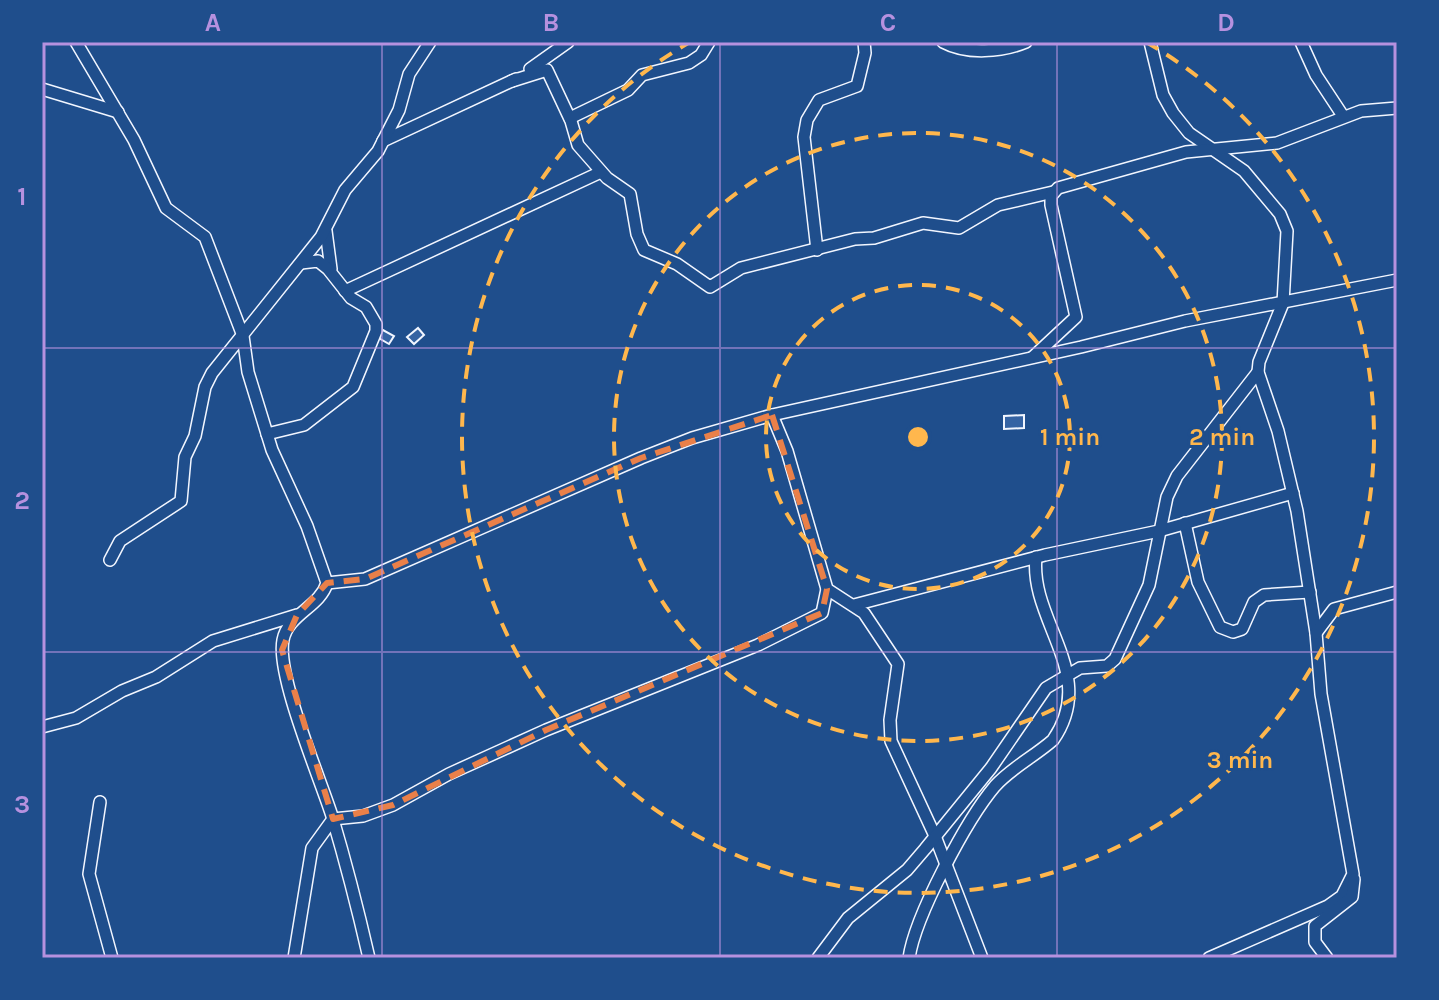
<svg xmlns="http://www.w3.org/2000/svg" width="1439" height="1000" font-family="Karla,sans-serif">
<rect width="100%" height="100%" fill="#1f4e8c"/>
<g fill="#3563a3" stroke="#f2f6ff" stroke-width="2">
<path d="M 418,328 L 424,335 L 414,344 L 407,337 Z"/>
<path d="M 381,329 L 394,336 L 389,344 L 377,337 Z"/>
<path d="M 1024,415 L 1024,428 L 1004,429 L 1004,416 Z"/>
</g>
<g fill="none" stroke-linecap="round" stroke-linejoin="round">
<g stroke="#f2f6ff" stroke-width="14">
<g id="minor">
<path d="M 76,42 L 134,140 L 166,208 L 205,237 L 243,336 L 248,372 L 272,450 L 307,526 L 327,583 C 320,607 288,614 283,640 C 276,675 320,778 332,816 C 346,863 358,910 369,958"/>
<path d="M 943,42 C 967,55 1002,52 1026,42"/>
<path d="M 1150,42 L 1163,95 L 1173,113 L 1189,133 L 1244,171 L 1280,214 L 1287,231 L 1283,303 L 1259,362 L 1258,372 L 1278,431 L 1297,511 L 1316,633 L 1321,694 L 1353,874 L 1342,896 L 1328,906 L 1209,958"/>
<path d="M 1301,42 L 1316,75 L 1343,116"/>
<path d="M 530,69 L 568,42"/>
<path d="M 512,81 L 547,70 L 571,121 L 578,145 L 607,178 L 630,194 L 637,234 L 644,250 L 677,264 L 710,287 L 741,268 L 855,239 L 874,238 L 923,223 L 959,228 L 998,205 L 1053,192"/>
<path d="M 42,89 L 118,112"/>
<path d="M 570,118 L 628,90 L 642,75 L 689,63 L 701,55 L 709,42"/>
<path d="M 383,141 L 516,79"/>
<path d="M 326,231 L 331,269"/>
<path d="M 817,250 L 804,137 L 807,120 L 819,100 L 857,86 L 865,53 L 864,42"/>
<path d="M 345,291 L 601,172"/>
<path d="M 1033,357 L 1076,317 L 1051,205 L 1051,196 L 1058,188 L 1186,152 L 1277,143 L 1361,111 L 1397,108"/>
<path d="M 772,415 L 787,451 L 827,589 L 864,613 L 898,664 L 890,720 L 891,741 L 935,836 L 982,958"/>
<path d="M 267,434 L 304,425 L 353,387 L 376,331 L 376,324 L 366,307 L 351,298 L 328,269 L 318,261 L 301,263"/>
<path d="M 1185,523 L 1198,582 L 1220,627 L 1233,632 L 1242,629 L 1254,602 L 1264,595 L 1310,592"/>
<path d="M 110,560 L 120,541 L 181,501 L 185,457 L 195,436 L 205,387 L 212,373 L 321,237 L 345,190 L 378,151 L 399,110 L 409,74 L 430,42"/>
<path d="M 327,583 L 365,579 L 641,458 L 692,438 L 772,415 L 1081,347 L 1185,321 L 1397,280"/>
<path d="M 854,605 L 1045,555 L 1159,531 L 1293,493"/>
<path d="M 1316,633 L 1334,609 L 1397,592"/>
<path d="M 42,727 L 76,718 L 122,691 L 156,677 L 213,641 L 297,615"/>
<path d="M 100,802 L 89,874 L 112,958"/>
<path d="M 294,958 L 312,848 L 333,819 L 363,816 L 393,805 L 449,774 L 546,730 L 758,645 L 822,613 L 827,589"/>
<path d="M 818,958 L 848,918 L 907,870 L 925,849 L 991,768 L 1046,688 L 1080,668 L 1107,666 L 1115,659 L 1149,585 L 1167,497 L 1177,476 L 1258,372"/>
<path d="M 909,958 C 915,916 967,819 995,786 C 1011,768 1035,756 1053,740 C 1099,674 1029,621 1036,557"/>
<path d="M 1327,958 L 1315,942 L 1315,926 L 1352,897 L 1354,879"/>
</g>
</g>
<use href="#minor" stroke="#1f4e8c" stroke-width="11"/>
</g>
<path fill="none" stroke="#ea8049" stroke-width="6" stroke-dasharray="16 10" stroke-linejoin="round" d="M 772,415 L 827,589 L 822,613 L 546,730 L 393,805 L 333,819 L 282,650 L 297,615 L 327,583 L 365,579 L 641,458 Z"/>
<path fill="none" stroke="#b691df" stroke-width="2" stroke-opacity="0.55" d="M 382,42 L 382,958M 720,42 L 720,958M 1057,42 L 1057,958M 42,348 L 1397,348M 42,652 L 1397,652"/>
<g fill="none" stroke="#ffb74d" stroke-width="4" stroke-dasharray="14 10">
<circle cx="918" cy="437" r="152"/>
<circle cx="918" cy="437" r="304"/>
<path d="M1146 42A456 456 0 1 1 690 42"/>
</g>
<circle cx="918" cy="437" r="12" fill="#ffb74d" stroke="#1f4e8c" stroke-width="4"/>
<g font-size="24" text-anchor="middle" font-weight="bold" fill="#ffb74d" stroke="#1f4e8c" stroke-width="6" stroke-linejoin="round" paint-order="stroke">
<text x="1070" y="445">1 min</text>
<text x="1222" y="445">2 min</text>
<text x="1240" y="768">3 min</text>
</g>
<rect width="1439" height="1000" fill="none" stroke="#1f4e8c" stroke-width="88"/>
<rect x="44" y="44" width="1351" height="912" fill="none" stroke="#b691df" stroke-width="3"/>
<g font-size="26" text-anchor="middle" font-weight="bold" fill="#b691df">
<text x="213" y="31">A</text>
<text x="551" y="31">B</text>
<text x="888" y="31">C</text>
<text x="1226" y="31">D</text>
<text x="22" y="205">1</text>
<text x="22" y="509">2</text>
<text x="22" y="813">3</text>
</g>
</svg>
